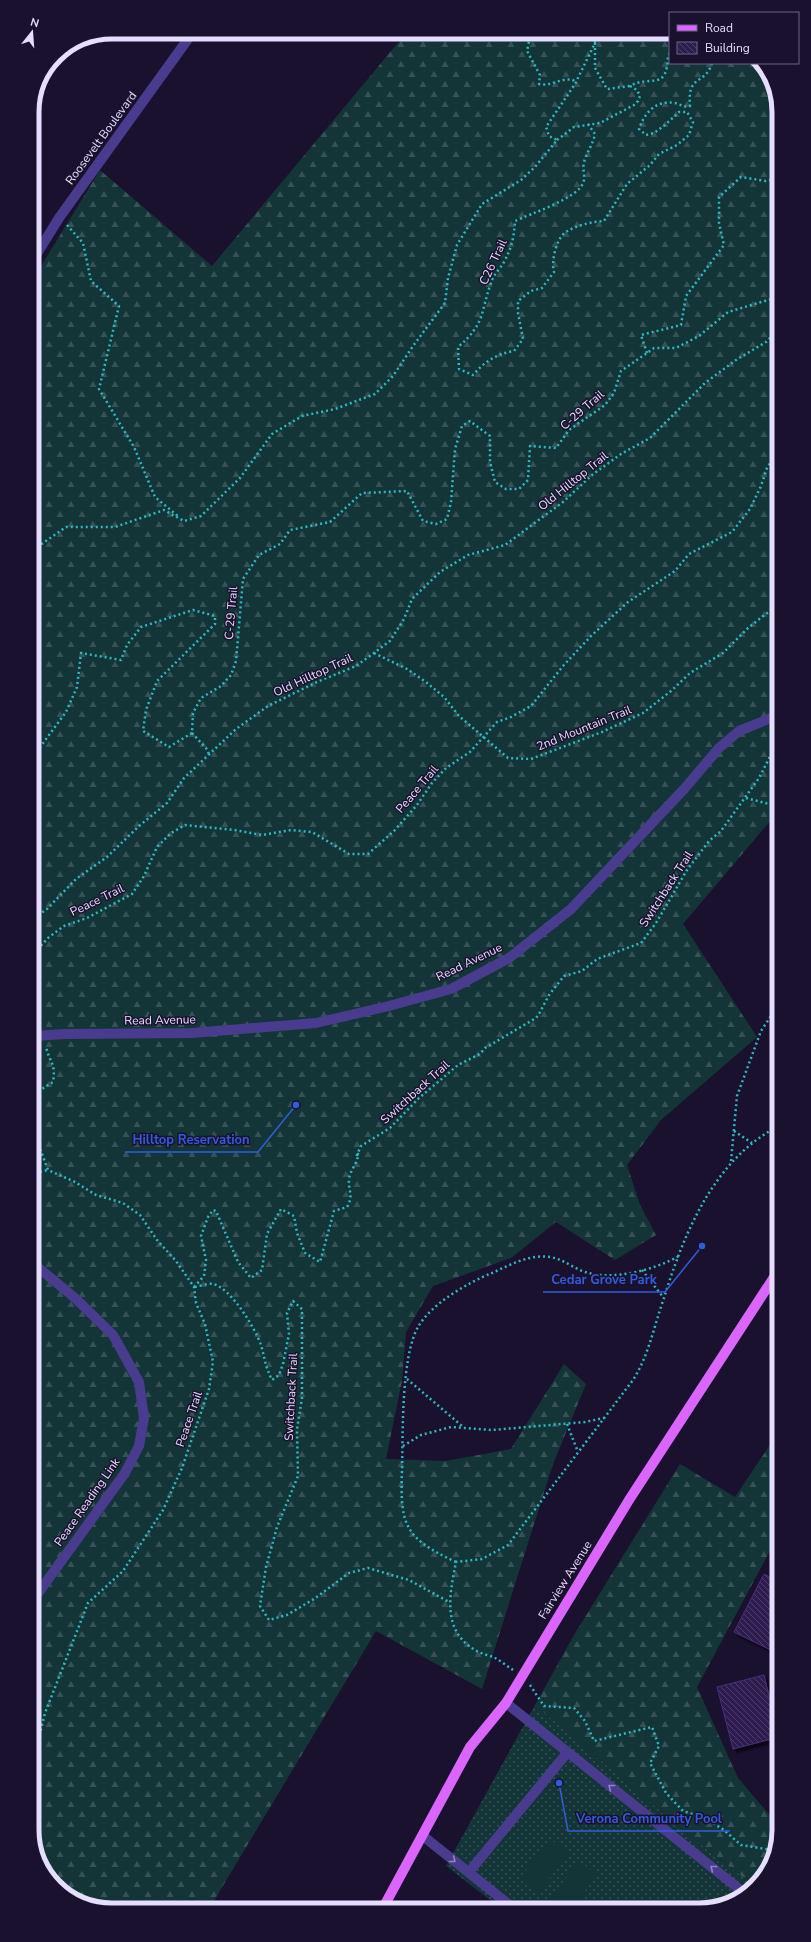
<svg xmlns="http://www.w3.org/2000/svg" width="811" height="1942" font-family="'Nunito Sans',sans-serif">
<defs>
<pattern id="grass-dots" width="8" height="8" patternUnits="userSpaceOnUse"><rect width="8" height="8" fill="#143538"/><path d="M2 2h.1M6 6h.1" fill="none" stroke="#365256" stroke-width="1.8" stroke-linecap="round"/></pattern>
<pattern id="forest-firs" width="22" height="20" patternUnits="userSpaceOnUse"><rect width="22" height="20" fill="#143538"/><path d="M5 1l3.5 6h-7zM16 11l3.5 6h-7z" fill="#365256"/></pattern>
<pattern id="building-back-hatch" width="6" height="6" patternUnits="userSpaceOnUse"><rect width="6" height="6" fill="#2e1d4f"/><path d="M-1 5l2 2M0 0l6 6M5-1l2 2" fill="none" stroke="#4c3d69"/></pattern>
<filter id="shadow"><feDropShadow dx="3.5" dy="3.5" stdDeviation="1" flood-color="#0009"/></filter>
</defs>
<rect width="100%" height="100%" fill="#1a112e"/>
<path fill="url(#grass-dots)" d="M 535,1705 L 694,1839 L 753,1885 L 724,1906 L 499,1907 L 446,1866 Z"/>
<g fill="url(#forest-firs)">
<path d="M 407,32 L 670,32 L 670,63 L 758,63 L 775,87 L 777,813 L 683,924 L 757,1037 L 661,1120 L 627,1165 L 640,1205 L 656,1235 L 615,1260 L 556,1222 L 511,1258 L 433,1286 L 406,1332 L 402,1381 L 386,1459 L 445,1461 L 511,1449 L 564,1364 L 586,1384 L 553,1464 L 482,1689 L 376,1631 L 209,1909 L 107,1910 L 63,1893 L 36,1855 L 33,279 L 100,170 L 212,266 Z"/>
<path d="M 778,1433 L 778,1536 L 697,1687 L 738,1778 L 779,1826 L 763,1878 L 753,1885 L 694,1839 L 535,1705 L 574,1635 L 680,1464 L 735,1497 Z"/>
</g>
<g fill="#143538">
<path d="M 550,1839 L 569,1853 L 538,1894 L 519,1879 Z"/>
<path d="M 579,1861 L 597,1875 L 573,1907 L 555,1907 L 548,1901 Z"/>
</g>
<g fill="url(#building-back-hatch)" stroke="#482e7c" filter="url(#shadow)">
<path d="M 764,1574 L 778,1581 L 779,1650 L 777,1653 L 734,1632 Z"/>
<path d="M 764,1675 L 779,1737 L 733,1749 L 717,1687 Z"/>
<path d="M 779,1777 L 779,1796 L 770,1790 Z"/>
</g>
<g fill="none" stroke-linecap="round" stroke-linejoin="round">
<g stroke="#2eb9c3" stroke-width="2.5" stroke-dasharray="2 3" stroke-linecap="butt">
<path d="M 531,32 L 527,51 L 540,75 L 539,84 C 551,87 561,77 573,80 L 575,83"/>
<path d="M 595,43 L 595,68 L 607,89 L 630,86"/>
<path d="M 588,124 L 595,134 C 593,144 587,152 584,162 C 582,169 586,177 583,183 C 578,198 530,214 515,221 C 514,237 512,247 504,262 C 500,269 493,275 491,283 C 480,313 486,323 458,347 L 459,369 L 473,375 C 484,362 496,354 514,351 L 523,339 L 518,313 L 518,301 L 531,291 L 542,288 L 554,272 C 551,262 556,238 566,232 C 577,225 591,222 604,221 L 627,184 L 650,165 L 659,154 L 677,145 L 689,135 L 693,122 L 687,112 L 679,112 L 665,125 L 654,133 L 646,135 L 639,129 C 645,112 656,100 675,103 C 680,104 684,108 690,106 C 687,73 705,86 712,63"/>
<path d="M 557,140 L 574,127 L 600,123 L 634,105 L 638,101 L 640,96 L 637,90 L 630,86 C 651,74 667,93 668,55 L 670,54"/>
<path d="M 67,225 L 83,243 L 91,281 L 119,306 L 99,389 L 134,447 L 155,497 L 179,517"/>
<path d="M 647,353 L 641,335 L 681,325 L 686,296 L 724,245 L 719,223 L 719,197 L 741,177 L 766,181 L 775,179"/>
<path d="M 33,550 L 66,527 L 115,527 L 164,510 L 184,521 L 201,516 L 240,478 L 272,434 L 302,416 L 335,409 L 375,394 L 393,376 L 413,346 L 445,303 L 448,278 L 457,245 L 482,204 L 521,180 L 535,167 L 557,140 L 549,136 L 546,127 L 575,84 L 595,43 L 594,32"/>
<path d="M 374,653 L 407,669 L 426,682 L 444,697 L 459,716 L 508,758 L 531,759 L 602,732 L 643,713 L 671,691 L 690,673 L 723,653 L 748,628 L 776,606"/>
<path d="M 192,733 L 206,748 L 209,754"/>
<path d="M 746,798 L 777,806"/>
<path d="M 34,801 L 37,777 L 35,754 L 66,712 L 77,687 L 81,653 L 121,660 L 127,645 L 141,627 L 193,610 L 215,616 L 215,624 L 157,681 L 146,710 L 143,731 L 169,747 L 192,733 L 193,713 L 201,698 L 221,686 L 231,675 L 236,661 L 243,579 L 259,555 L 280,544 L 290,530 L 330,522 L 362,493 L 407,491 L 423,521 L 436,524 L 447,519 L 451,502 L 455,449 L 462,426 L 470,421 L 490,436 L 490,462 L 495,482 L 506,489 L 519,489 L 528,480 L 530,446 L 556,448 L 569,430 L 605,405 L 614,393 L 621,371 L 647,353 L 654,348 L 676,348 L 699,336 L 728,312 L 775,298"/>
<path d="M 34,918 L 47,909 L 76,879 L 107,857 L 139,826 L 167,803 L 184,778 L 236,729 L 268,706 L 317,682 L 356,666 L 374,653 L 390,641 L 404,619 L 412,599 L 440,572 L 468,555 L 505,545 L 563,502 L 592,475 L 621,454 L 650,438 L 705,383 L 736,360 L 766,342 L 775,333"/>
<path d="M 34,953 L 48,938 L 64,926 L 87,918 L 132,894 L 144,876 L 157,847 L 171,833 L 185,825 L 234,830 L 262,835 L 291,830 L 312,832 L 349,854 L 368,854 L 394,831 L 417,805 L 432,783 L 446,768 L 470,752 L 497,722 L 511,717 L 531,706 L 563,666 L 591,636 L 628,602 L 675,571 L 689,554 L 732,532 L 750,509 L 761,486 L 767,468 L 776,454"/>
<path d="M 34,1016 L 38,1025"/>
<path d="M 34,1094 L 53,1082 C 56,1064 50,1063 46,1047"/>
<path d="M 734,1131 L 752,1143"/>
<path d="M 35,1135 L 48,1170 L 75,1182 L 96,1195 L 123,1203 L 140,1215 L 157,1240 L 176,1261 L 194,1287 L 196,1303 L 205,1324 L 213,1362 L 209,1389 L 182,1468 L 163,1510 L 123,1571 L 88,1603 L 45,1713 L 36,1749"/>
<path d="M 731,1161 L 737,1096 L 761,1031 L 777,1007"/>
<path d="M 35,1173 L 48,1170"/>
<path d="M 642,1270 L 663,1297"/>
<path d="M 194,1287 L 204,1276 L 206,1260 L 201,1236 L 208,1217 L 213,1210 L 216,1211 L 238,1262 L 251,1278 L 262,1270 L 267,1234 L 281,1209 L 294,1216 L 297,1233 L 305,1253 L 320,1262 L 334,1211 L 347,1207 C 354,1195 348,1191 349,1179 C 350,1170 358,1163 358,1154 L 356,1157 L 361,1146 L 390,1128 L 419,1098 L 444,1077 L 458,1065 L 480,1054 L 485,1048 L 536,1018 L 539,1014 L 549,995 L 564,976 L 582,971 L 597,959 L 641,943 L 656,923 L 687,870 L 709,841 L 721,831 L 759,778 L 776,745"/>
<path d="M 195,1287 C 200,1286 208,1283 213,1284 C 231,1288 255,1328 261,1345 C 265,1359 265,1366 272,1380 L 279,1375 L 283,1364 L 289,1334 L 287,1313 L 293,1301 L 302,1309 L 302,1398 L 297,1429 L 298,1476 L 277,1527 L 266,1567 L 260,1606 L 269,1620 L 287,1615 L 314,1599 L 349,1573 L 368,1568 L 409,1580 L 449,1602"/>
<path d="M 407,1379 L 462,1426"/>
<path d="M 567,1424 L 578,1452"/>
<path d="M 403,1446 L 421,1435 L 451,1427 L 492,1430 L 585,1422 L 604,1418"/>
<path d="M 456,1562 C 404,1538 400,1525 402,1470 C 403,1434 401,1357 418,1327 C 431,1304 467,1283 492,1273 C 510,1265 529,1254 550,1257 C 563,1259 573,1268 585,1272 C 613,1281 654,1270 679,1256"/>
<path d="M 513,1670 C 507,1666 501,1661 495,1658 C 489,1655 481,1654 475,1650 C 441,1630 450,1593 456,1562 L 482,1559 L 508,1545 L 633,1380 C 649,1355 654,1326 664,1298 C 684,1233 714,1160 777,1127"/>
<path d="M 530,1685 L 544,1706 L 574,1708 L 585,1721 L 594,1741 L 652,1727 L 659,1746 L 650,1763 L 666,1793 L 683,1811 L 705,1818 L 724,1830 L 741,1845 L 772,1850"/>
</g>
<g stroke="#493b8e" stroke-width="10">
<path d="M 33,260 L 59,218 L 193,32"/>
<path d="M 34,1036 L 65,1034 L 192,1033 L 316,1023 L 389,1006 L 451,989 L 509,958 L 571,909 L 685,788 L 719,748 L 739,731 L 776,716"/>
<path d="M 35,1265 L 75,1298 L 113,1335 L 139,1382 L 144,1418 L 139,1446 L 125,1473 L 36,1596"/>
<path d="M 506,1703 L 743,1892"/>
<path d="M 423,1836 L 512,1907"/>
<path d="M 469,1872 L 567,1753"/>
</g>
<path stroke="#da65ff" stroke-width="10" d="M 383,1908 L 470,1747 L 506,1703 L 629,1500 L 778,1271"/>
</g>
<defs><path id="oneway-chevron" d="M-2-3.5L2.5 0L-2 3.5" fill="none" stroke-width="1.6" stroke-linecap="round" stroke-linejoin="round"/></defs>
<g stroke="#9084c1">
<use href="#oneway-chevron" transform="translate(611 1787) rotate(-142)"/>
<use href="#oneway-chevron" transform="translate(453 1860) rotate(38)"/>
<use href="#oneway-chevron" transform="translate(713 1868) rotate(-142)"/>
</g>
<g text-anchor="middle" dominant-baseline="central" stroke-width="3" stroke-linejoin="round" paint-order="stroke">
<g font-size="12" fill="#e6deff" stroke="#1a112e">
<text transform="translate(101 138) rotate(-54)">Roosevelt Boulevard</text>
<text transform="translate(493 262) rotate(-65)">C26 Trail</text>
<text transform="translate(582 410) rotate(-41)">C-29 Trail</text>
<text transform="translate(573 481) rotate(-39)">Old Hilltop Trail</text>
<text transform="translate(231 613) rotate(-85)">C-29 Trail</text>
<text transform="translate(313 675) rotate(-25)">Old Hilltop Trail</text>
<text transform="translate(584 728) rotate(-22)">2nd Mountain Trail</text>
<text transform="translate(417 789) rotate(-50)">Peace Trail</text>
<text transform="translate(666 889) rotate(-57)">Switchback Trail</text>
<text transform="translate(97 900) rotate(-26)">Peace Trail</text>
<text transform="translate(469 962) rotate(-26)">Read Avenue</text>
<text transform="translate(160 1020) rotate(-1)">Read Avenue</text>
<text transform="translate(415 1092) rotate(-42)">Switchback Trail</text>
<text transform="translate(291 1397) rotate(-87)">Switchback Trail</text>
<text transform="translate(189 1419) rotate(-71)">Peace Trail</text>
<text transform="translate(87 1502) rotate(-55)">Peace Reading Link</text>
<text transform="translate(565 1580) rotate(-58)">Fairview Avenue</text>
</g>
</g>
<path d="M0 0H811V1942H0ZM112 39H699A73 73 0 0 1 772 112V1830A73 73 0 0 1 699 1903H112A73 73 0 0 1 39 1830V112A73 73 0 0 1 112 39Z" fill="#1a112e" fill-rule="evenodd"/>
<path fill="none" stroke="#e6deff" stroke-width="5" d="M112 39H699A73 73 0 0 1 772 112V1830A73 73 0 0 1 699 1903H112A73 73 0 0 1 39 1830V112A73 73 0 0 1 112 39Z"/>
<path fill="none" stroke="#315cdc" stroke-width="1.5" d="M296 1105L258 1152H125M702 1246L665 1292H543M559 1783L568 1831H730"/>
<g fill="#315cdc" stroke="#1a112e" stroke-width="1.5">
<circle cx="296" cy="1105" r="4"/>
<circle cx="702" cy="1246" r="4"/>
<circle cx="559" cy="1783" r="4"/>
</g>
<g font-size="13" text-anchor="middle" font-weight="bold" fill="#315cdc" stroke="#1a112e" stroke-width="3" stroke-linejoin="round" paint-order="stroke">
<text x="191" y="1144">Hilltop Reservation</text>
<text x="604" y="1284">Cedar Grove Park</text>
<text x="649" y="1823">Verona Community Pool</text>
</g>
<rect x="669" y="12" width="130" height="52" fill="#1a112e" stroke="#6c6382"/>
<rect x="677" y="25" width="20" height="6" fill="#da65ff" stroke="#6c6382"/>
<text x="705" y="32" font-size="12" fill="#e6deff">Road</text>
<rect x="677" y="42" width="20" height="12" fill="url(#building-back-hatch)" stroke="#6c6382"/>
<text x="705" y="52" font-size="12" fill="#e6deff">Building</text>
<g transform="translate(32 32) rotate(17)" stroke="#1a112e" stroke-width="3" paint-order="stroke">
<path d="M0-3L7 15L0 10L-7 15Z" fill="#e6deff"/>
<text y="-6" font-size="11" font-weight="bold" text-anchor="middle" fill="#e6deff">N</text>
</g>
</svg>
